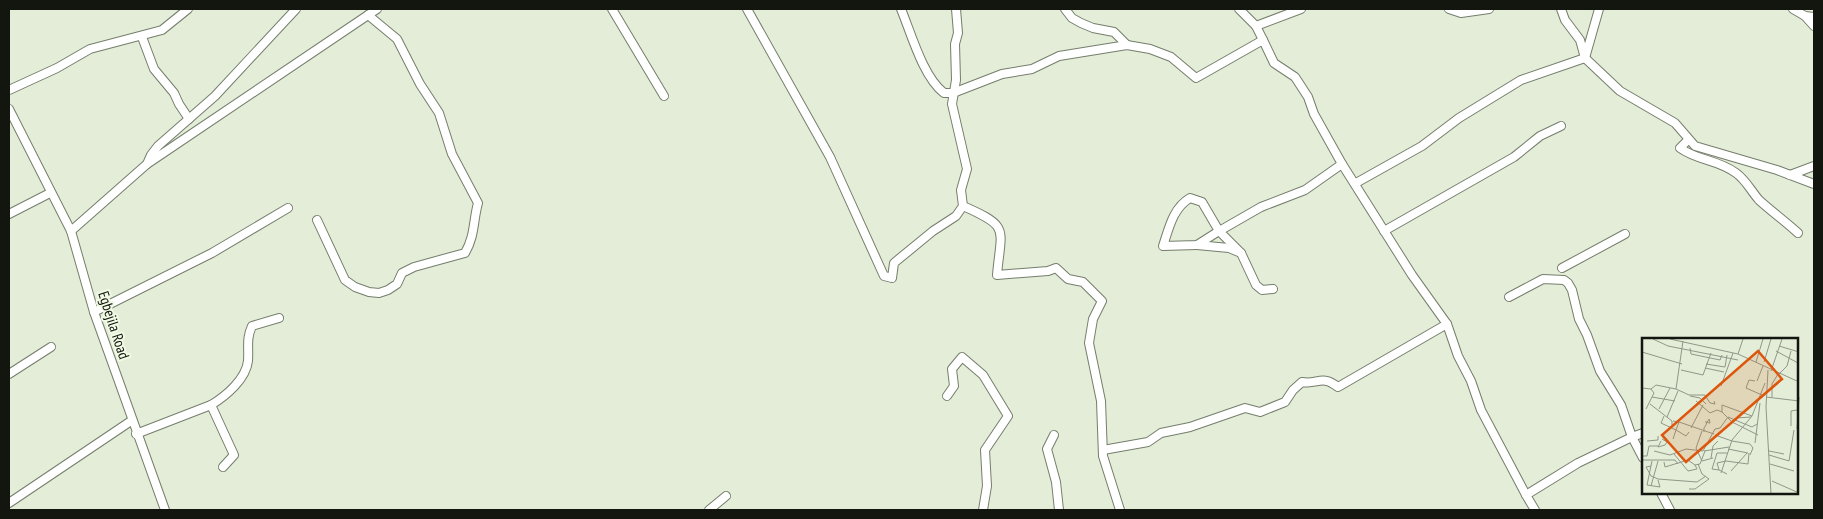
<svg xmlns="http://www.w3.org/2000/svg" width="1823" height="519" font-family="'PT Sans Narrow',sans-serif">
<rect width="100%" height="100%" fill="#e3edd8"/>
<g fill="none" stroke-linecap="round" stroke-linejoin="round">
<g stroke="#757e6c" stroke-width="10">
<g id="minor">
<path d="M 612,9 L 664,96"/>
<path d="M 747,9 L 830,157 L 884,276 L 892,278 L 894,263 L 933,231 L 956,216 L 963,206 L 961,190 L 967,169 L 952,104 L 956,80 L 955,44 L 958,33 L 956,9"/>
<path d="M 901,9 C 911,33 923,77 944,93 L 953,93 L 1002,74 L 1032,69 L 1059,56 L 1127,45 L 1150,49 L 1171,57 L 1196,78 L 1263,40 L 1256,26 L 1301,9"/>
<path d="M 1065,9 L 1072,18 L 1081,23 L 1093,28 L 1114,32 L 1127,45"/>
<path d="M 1239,9 L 1256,26"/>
<path d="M 1449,9 L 1461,13 L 1489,9"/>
<path d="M 1561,9 L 1565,20 L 1580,40 L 1585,58 L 1620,91 L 1675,123 L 1695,146 L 1777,170 L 1814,184"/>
<path d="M 1793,9 L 1805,16 L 1814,17"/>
<path d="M 1805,16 L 1814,26"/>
<path d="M 142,37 L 154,69 L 174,93 L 179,104 L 189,119"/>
<path d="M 1263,40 L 1274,63 L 1295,77 L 1308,97 L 1314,114 L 1342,164 L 1412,275 L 1447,324 L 1458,356 L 1471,381 L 1481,410 L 1526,495"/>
<path d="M 9,90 L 57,68 L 90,49 L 162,30 L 188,9"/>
<path d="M 9,109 L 71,231 L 94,312 L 165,510"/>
<path d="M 1688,140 L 1680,148 C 1698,161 1717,159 1736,173 C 1746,180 1751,191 1759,200 C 1771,211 1785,221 1798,233"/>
<path d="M 147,164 L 377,9"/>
<path d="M 1790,175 L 1814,166"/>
<path d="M 1356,183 L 1422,146 L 1459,118 L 1521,80 L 1585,58 L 1599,9"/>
<path d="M 963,206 C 1011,227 1001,228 997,275 L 1048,271 L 1056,268 L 1068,279 L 1083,282 L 1102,301 L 1093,319 L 1089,343 L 1101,401 L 1103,456 L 1120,510"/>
<path d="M 9,214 L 50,193"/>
<path d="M 317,220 L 345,280 L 355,287 L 369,292 L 379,293 L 388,290 L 397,284 L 402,273 L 414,267 L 465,253 C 475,236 473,221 478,203 L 452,154 L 439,113 L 420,84 L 397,39 L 368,15"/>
<path d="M 71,231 L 147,164 L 151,155 L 158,146 L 215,96 L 296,9"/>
<path d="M 1384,231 L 1514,157 L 1540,136 L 1561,126"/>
<path d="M 1197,245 L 1229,248 L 1241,253 L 1256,285 L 1262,290 L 1273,289"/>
<path d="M 1241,253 L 1219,231 L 1202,202 L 1190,198 C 1173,208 1169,228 1163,246 L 1197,245 L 1219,231 L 1221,230 L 1261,207 L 1305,190 L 1342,164"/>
<path d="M 1562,268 L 1625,234"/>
<path d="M 1509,297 L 1543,279 L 1564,280 L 1568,283 L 1572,290 L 1579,319 L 1587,335 L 1600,371 L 1621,405 L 1632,437 L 1643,433"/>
<path d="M 94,312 L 212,253 L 288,208"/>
<path d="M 9,374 L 51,347"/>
<path d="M 947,396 L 954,386 L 952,369 L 962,357 L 983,375 L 1008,416 L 985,450 L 987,486 L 983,510"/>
<path d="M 211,405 C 226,396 246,379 248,361 C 249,347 246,339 252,326 L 279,318"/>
<path d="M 136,434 L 211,405 L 234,455 L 223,467"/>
<path d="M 1054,435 L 1047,449 L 1056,482 L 1059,510"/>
<path d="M 1103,450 L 1148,442 L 1161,433 L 1190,427 L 1245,408 L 1260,412 L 1285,402 L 1293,390 L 1302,382 C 1318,385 1321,374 1338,387 L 1447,324"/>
<path d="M 1661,493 L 1670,510"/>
<path d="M 9,503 L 131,421"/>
<path d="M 709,510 L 726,496"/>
<path d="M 1535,510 L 1526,495 L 1578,463 L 1632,437 L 1643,458"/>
</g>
</g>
<use href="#minor" stroke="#fff" stroke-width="8"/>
</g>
<g text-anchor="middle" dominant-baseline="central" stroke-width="4" stroke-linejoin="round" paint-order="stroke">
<g font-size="15" fill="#13160f" stroke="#f0fae5">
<text transform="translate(114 325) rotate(72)">Egbejila Road</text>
</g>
</g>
<g transform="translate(1642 338)">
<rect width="156" height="156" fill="#e3edd8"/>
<path fill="none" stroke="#909788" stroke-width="1" d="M 11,1 L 26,8 L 96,22M 28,1 L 96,16 L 157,44M 41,3 L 34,51 L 47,57 L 63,57 L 68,65 L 73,66 L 72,63M 137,8 L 157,14M 48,10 L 49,16 L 78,22 L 80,17M 134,13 L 156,25M 0,14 L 40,26M 96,16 L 101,1M 114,24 L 121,1M 122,24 L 129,1M 64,26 L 83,29 L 85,17M 63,30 L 82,34M 39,32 L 61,37 L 69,15M 126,32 L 124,69 L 129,156M 129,33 L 140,1M 137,36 L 145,28 L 149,13M 113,43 L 107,42 L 104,50 L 120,57M 115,43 L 121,28M 79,48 L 91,15M 0,50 L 9,51 L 14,47 L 34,51M 48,58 L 58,60 L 64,66M 10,59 L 33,63M 124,59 L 157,63M 130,59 L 130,46 L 136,36M 54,63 L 68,75 L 75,72 L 80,74M 8,66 L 30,83 L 30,87M 4,71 L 12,55 L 9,51M 17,71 L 28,50M 22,78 L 19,85 L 34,92 L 37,84 L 31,83M 110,78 L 80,67 L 80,74 L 90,84 L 116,97M 25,79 L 36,53M 94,80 L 109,79M 37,84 L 72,96M 149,88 L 149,73 L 155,72M 49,90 L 61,67M 155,91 L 157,59M 60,93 L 54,110 L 60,123 L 71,120M 62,94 L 62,90 L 64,87 L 65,84 L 66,83 L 67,81 L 68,85 L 67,85 L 65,84 L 63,84M 73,97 L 90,103M 31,101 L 34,92 L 44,98 L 47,94M 5,103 L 16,102 L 16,98M 19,103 L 16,109 L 23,107 L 25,104 L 20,101M 90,103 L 108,106 L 111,110 L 108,117M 113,105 L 118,65M 86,111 L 106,115M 12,113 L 28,117 L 44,111 L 61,113 L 73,91 L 78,90 L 86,79 L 110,89 L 115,86M 62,113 L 87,109M 127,113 L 142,116M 32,116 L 46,133 L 55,131 L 53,127 L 58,126 L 63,113M 127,117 L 147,123 L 152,92M 0,118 L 5,118 L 7,108 L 16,108M 69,120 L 71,108 L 76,103M 0,122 L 33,122 L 36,126M 10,123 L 5,147 L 18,149 L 16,142M 84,123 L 106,126 L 107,115M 84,123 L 75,125 L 77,132 L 85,136M 22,124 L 23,129 L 46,122 L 53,127M 128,126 L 152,133M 9,128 L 4,129 L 9,138 L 16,141 L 55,144 L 64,138M 77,132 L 70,131 L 75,115 L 85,115M 89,133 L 105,115M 79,135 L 90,102 L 110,78 L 123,45M 130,143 L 157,155M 9,148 L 16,123M 47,151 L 53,151 L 67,141 L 60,136 L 56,126"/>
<path fill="#dd560c" fill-opacity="0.15" stroke="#dd560c" stroke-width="2.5" d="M 116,13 L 140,41 L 44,124 L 20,97 Z"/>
<rect width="156" height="156" fill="none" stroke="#13160f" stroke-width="2.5"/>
</g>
<rect width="1823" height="519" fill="none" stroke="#13160f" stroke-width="20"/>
</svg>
